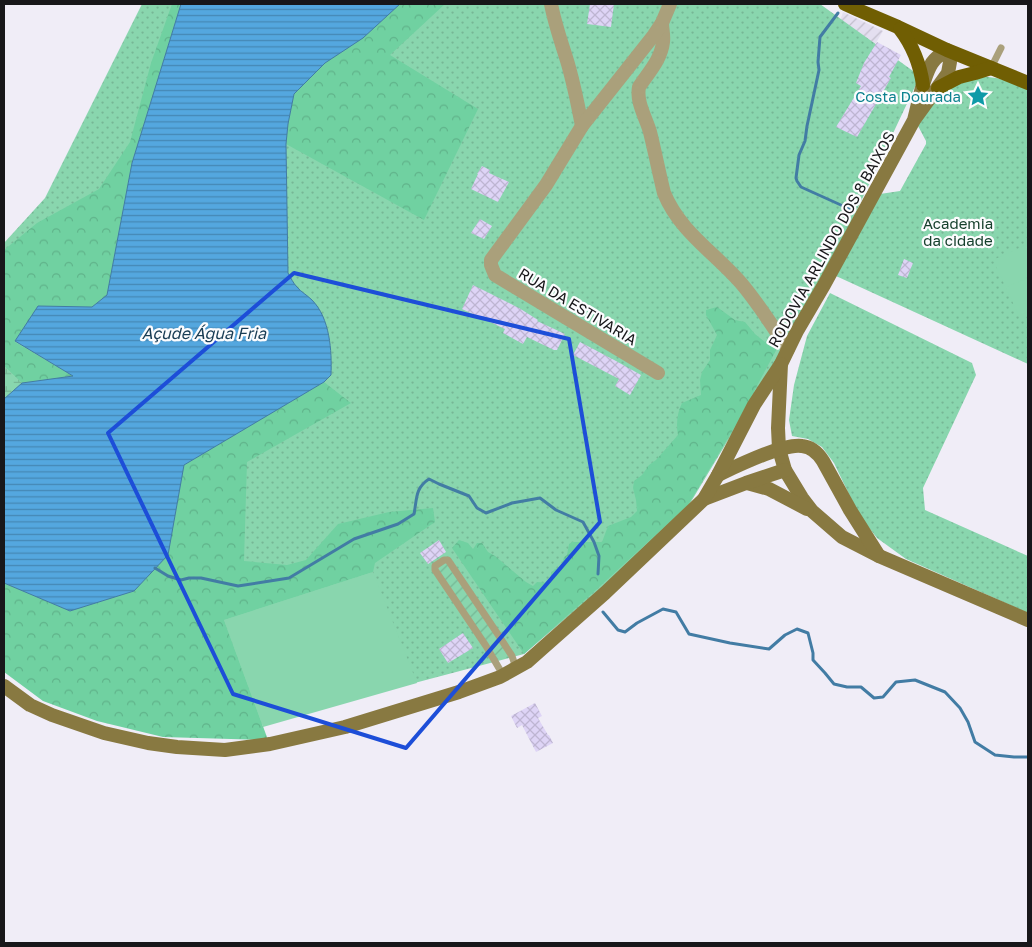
<svg xmlns="http://www.w3.org/2000/svg" width="1032" height="947" font-family="'Golos Text',sans-serif">
<defs>
<pattern id="industrial-furrows" width="10" height="10" patternUnits="userSpaceOnUse" patternTransform="scale(1.25)"><rect width="10" height="10" fill="#e4dff0"/><path d="M-1 1l2-2M0 10L10 0M9 11l2-2" fill="none" stroke="#c3bfcd"/></pattern>
<pattern id="grass-dots" width="8" height="8" patternUnits="userSpaceOnUse" patternTransform="scale(1.25)"><rect width="8" height="8" fill="#89d6ae"/><path d="M2 2h.1M6 6h.1" fill="none" stroke="#76b795" stroke-width="1.8" stroke-linecap="round"/></pattern>
<pattern id="forest-crowns" width="20" height="18" patternUnits="userSpaceOnUse" patternTransform="scale(1.25)"><rect width="20" height="18" fill="#70d1a1"/><path d="M2 6a3 3 0 1 1 6 0M12 15a3 3 0 1 1 6 0" fill="none" stroke="#60b38a"/></pattern>
<pattern id="wetland-marsh" width="20" height="14" patternUnits="userSpaceOnUse" patternTransform="scale(1.25)"><rect width="20" height="14" fill="#89d6ae"/><path d="M1 5h8M5 5V1M11 12h8M15 12V8" fill="none" stroke="#76b795"/></pattern>
<pattern id="garden-furrows" width="10" height="10" patternUnits="userSpaceOnUse" patternTransform="scale(1.25)"><rect width="10" height="10" fill="#89d6ae"/><path d="M-1 1l2-2M0 10L10 0M9 11l2-2" fill="none" stroke="#76b795"/></pattern>
<pattern id="water-rules" width="6" height="5" patternUnits="userSpaceOnUse" patternTransform="scale(1.25)"><rect width="6" height="5" fill="#54a7df"/><path d="M0 2.5h6" fill="none" stroke="#4587b4"/></pattern>
<pattern id="building-cross-hatch" width="8" height="8" patternUnits="userSpaceOnUse" patternTransform="scale(1.25)"><rect width="8" height="8" fill="#ded4f6"/><path d="M0 0l8 8M0 8l8-8" fill="none" stroke="#beb5d2"/></pattern>
</defs>
<rect width="100%" height="100%" fill="#f0edf7"/>
<path fill="url(#industrial-furrows)" d="M 843,12 L 883,31 L 864,63 L 833,42 Z"/>
<g fill="url(#grass-dots)">
<path d="M 142,4 L 820,4 L 920,76 L 822,284 L 689,505 L 611,580 L 524,654 L 207,738 L 4,660 L 4,243 L 45,198 Z"/>
<path d="M 980,76 L 996,78 L 1028,86 L 1028,364 L 836,276 L 880,194 L 900,191 L 926,144 L 926,141 L 917,124 L 928,108 L 949,84 Z"/>
<path d="M 830,293 L 972,363 L 976,375 L 923,488 L 925,510 L 1028,556 L 1028,613 L 906,559 L 877,538 L 859,515 L 834,463 L 822,447 L 808,439 L 792,436 L 789,420 L 794,385 L 807,336 Z"/>
</g>
<g fill="url(#forest-crowns)">
<path d="M 172,4 L 181,4 L 132,163 L 107,295 L 92,307 L 38,306 L 15,342 L 73,376 L 22,383 L 4,366 L 4,250 L 37,223 L 99,189 L 130,142 L 151,63 Z"/>
<path d="M 400,4 L 445,4 L 390,55 L 478,109 L 424,220 L 286,144 L 288,124 L 294,94 L 325,63 L 363,38 Z"/>
<path d="M 717,307 L 735,320 L 745,322 L 755,334 L 765,342 L 772,334 L 779,345 L 737,423 L 688,505 L 596,590 L 524,654 L 452,548 L 459,540 L 468,543 L 473,549 L 477,543 L 482,543 L 488,552 L 495,556 L 526,582 L 533,586 L 537,582 L 550,583 L 551,573 L 555,569 L 561,567 L 564,557 L 567,555 L 569,544 L 572,542 L 602,542 L 608,526 L 631,517 L 637,511 L 636,500 L 633,488 L 634,481 L 642,475 L 649,465 L 656,460 L 678,435 C 676,425 677,413 682,403 L 701,395 L 700,380 L 702,372 L 710,360 L 710,350 L 717,335 L 706,315 L 706,310 Z"/>
<path d="M 324,382 L 351,403 L 247,462 L 244,561 L 287,565 L 306,560 L 338,524 L 389,512 L 433,508 L 435,522 L 375,563 L 373,572 L 224,620 L 268,740 L 163,737 L 97,721 L 43,701 L 4,672 L 4,583 L 70,611 L 134,591 L 168,555 L 184,465 Z"/>
</g>
<path fill="url(#wetland-marsh)" d="M 4,366 L 22,383 L 4,399 Z"/>
<path fill="url(#garden-furrows)" d="M 446,562 L 508,653 L 498,659 L 437,568 Z"/>
<g fill="#89d6ae">
<path d="M 1028,244 L 1028,277 L 1007,287 L 1028,278 L 1028,312 L 1019,316 L 993,260 Z"/>
<path d="M 373,572 L 417,683 L 263,727 L 224,620 Z"/>
</g>
<path fill="url(#water-rules)" stroke="#427ca4" d="M 181,4 L 400,4 L 363,38 L 325,63 L 294,94 L 288,124 L 286,144 L 288,273 C 291,278 293,283 297,287 C 301,292 307,295 312,300 C 330,318 332,351 331,375 L 324,382 L 184,465 L 168,555 L 134,591 L 70,611 L 4,583 L 4,399 L 22,383 L 73,376 L 15,341 L 38,306 L 92,307 L 107,295 L 132,163 Z"/>
<g fill="none" stroke-linecap="round" stroke-linejoin="round">
<g stroke="#427ca4" stroke-width="3">
<path d="M 838,13 L 820,37 L 818,62 L 819,70 L 807,126 L 805,141 L 799,155 L 796,178 L 797,181 L 801,187 L 852,210"/>
<path d="M 155,568 L 168,576 L 181,580 L 189,578 L 201,578 L 238,586 L 289,578 L 354,539 L 398,524 L 414,514 C 417,499 415,488 429,479 L 439,484 L 469,496 L 477,508 L 486,513 L 512,503 L 540,498 L 556,510 L 583,522 L 594,542 L 599,556 L 598,574"/>
<path d="M 603,612 L 618,630 L 625,632 L 637,623 L 663,609 L 676,612 L 689,634 L 730,643 L 769,649 L 785,635 L 797,629 L 808,633 L 813,653 L 813,660 L 825,673 L 834,684 L 847,687 L 861,687 L 874,698 L 883,697 L 896,682 L 915,680 L 945,692 L 960,708 L 968,722 L 975,742 L 995,755 L 1014,757 L 1028,757"/>
</g>
</g>
<g fill="url(#building-cross-hatch)">
<path d="M 590,4 L 614,4 L 611,27 L 587,24 Z"/>
<path d="M 877,42 L 901,55 L 889,77 L 891,78 L 857,137 L 836,127 L 861,86 L 856,83 L 864,63 Z"/>
<path d="M 482,166 L 490,170 L 489,173 L 509,182 L 498,202 L 471,189 L 478,174 L 477,174 Z"/>
<path d="M 480,219 L 492,226 L 484,239 L 471,233 Z"/>
<path d="M 904,259 L 913,263 L 907,278 L 898,275 Z"/>
<path d="M 473,285 L 519,308 L 538,320 L 537,321 L 565,334 L 557,350 L 554,350 L 527,337 L 523,344 L 503,333 L 505,329 L 462,309 Z"/>
<path d="M 580,342 L 616,361 L 641,375 L 630,395 L 615,386 L 619,379 L 573,355 Z"/>
<path d="M 439,540 L 446,552 L 428,564 L 420,553 Z"/>
<path d="M 463,633 L 473,648 L 448,663 L 439,649 Z"/>
<path d="M 535,703 L 542,716 L 538,718 L 548,735 L 549,735 L 553,743 L 536,752 L 522,725 L 517,728 L 511,716 Z"/>
</g>
<g fill="none" stroke-linecap="round" stroke-linejoin="round">
<g stroke="#aaa07b" stroke-width="7">
<path d="M 991,68 L 1001,48"/>
<path d="M 503,675 L 486,646 L 435,570 L 435,566 L 444,560 L 448,560 L 499,636 L 512,656 L 516,668"/>
</g>
<g stroke="#aaa07b" stroke-width="14">
<path d="M 551,4 C 555,25 562,44 568,64 C 574,85 578,105 582,126"/>
<path d="M 662,23 C 662,29 664,36 663,42 C 661,60 648,73 639,87 C 636,102 646,118 650,132 C 655,152 659,173 664,193 C 680,232 714,252 741,283 C 758,303 773,327 788,349"/>
<path d="M 658,373 L 495,275 L 491,265 L 491,260 L 546,185 L 582,126 L 654,35 L 662,23 L 670,4"/>
</g>
<g stroke="#887941" stroke-width="14">
<path d="M 914,120 C 919,102 922,79 932,63 C 936,57 942,53 947,50 L 950,62 L 948,73 L 914,120 L 824,285 L 797,331 L 781,364 L 778,428 L 779,449 L 785,470 L 802,498 L 812,511 L 842,537 L 879,556 L 1028,620"/>
<path d="M 718,475 C 737,466 783,443 802,446 C 812,447 818,453 823,461 L 850,510 L 879,556"/>
<path d="M 747,483 L 769,489 L 807,509"/>
<path d="M 704,499 L 746,483 L 785,470"/>
<path d="M 4,686 L 30,705 L 52,715 L 104,733 L 148,743 L 177,747 L 225,750 L 270,744 L 345,727 L 459,692 L 500,677 L 527,662 L 545,646 L 605,593 L 704,499 L 718,475 L 754,405 L 781,364"/>
</g>
<g stroke="#705e03" stroke-width="14">
<path d="M 845,4 L 856,9 L 898,27 L 947,50 L 1028,83"/>
<path d="M 900,29 C 913,46 920,64 923,85"/>
<path d="M 938,88 L 959,77 L 975,73 L 991,68"/>
</g>
</g>
<path fill="none" stroke="#1d4ed8" stroke-width="4" stroke-linejoin="round" d="M 294,273 L 569,339 L 600,522 L 406,748 L 233,694 L 108,433 Z"/>
<defs>
<g id="sight-bare" transform="scale(1.725)"><path d="M0-6L1.8-2.2L6-1.7L2.9 1.2L3.7 5.4L0 3.3L-3.7 5.4L-2.9 1.2L-6-1.7L-1.8-2.2Z" fill="#0f9aa8" stroke="#fcfcfe" stroke-width="2.5" paint-order="stroke"/></g>
</defs>
<g fill-rule="evenodd">
<use href="#sight-bare" x="978" y="96"/>
</g>
<g text-anchor="middle" dominant-baseline="central" stroke-width="4.5" stroke-linejoin="round" paint-order="stroke">
<g font-size="15" fill="#0d838f" stroke="#fcfcfe" text-anchor="end">
<text x="961" y="96">Costa Dourada</text>
</g>
<g font-size="15" fill="#16402d" stroke="#fcfcfe">
<text x="958" y="223">Academia<tspan x="958" dy="17">da cidade</tspan></text>
</g>
<g font-size="15" fill="#18171a" stroke="#fcfcfe">
<text transform="translate(831 239) rotate(-61)">RODOVIA ARLINDO DOS 8 BAIXOS</text>
<text transform="translate(578 306) rotate(31)">RUA DA ESTIVARIA</text>
</g>
<g font-size="16" font-style="italic" fill="#193d55" stroke="#fcfcfe">
<text x="204" y="333">Açude Água Fria</text>
</g>
</g>
<rect width="1032" height="947" fill="none" stroke="#18171a" stroke-width="10"/>
</svg>
